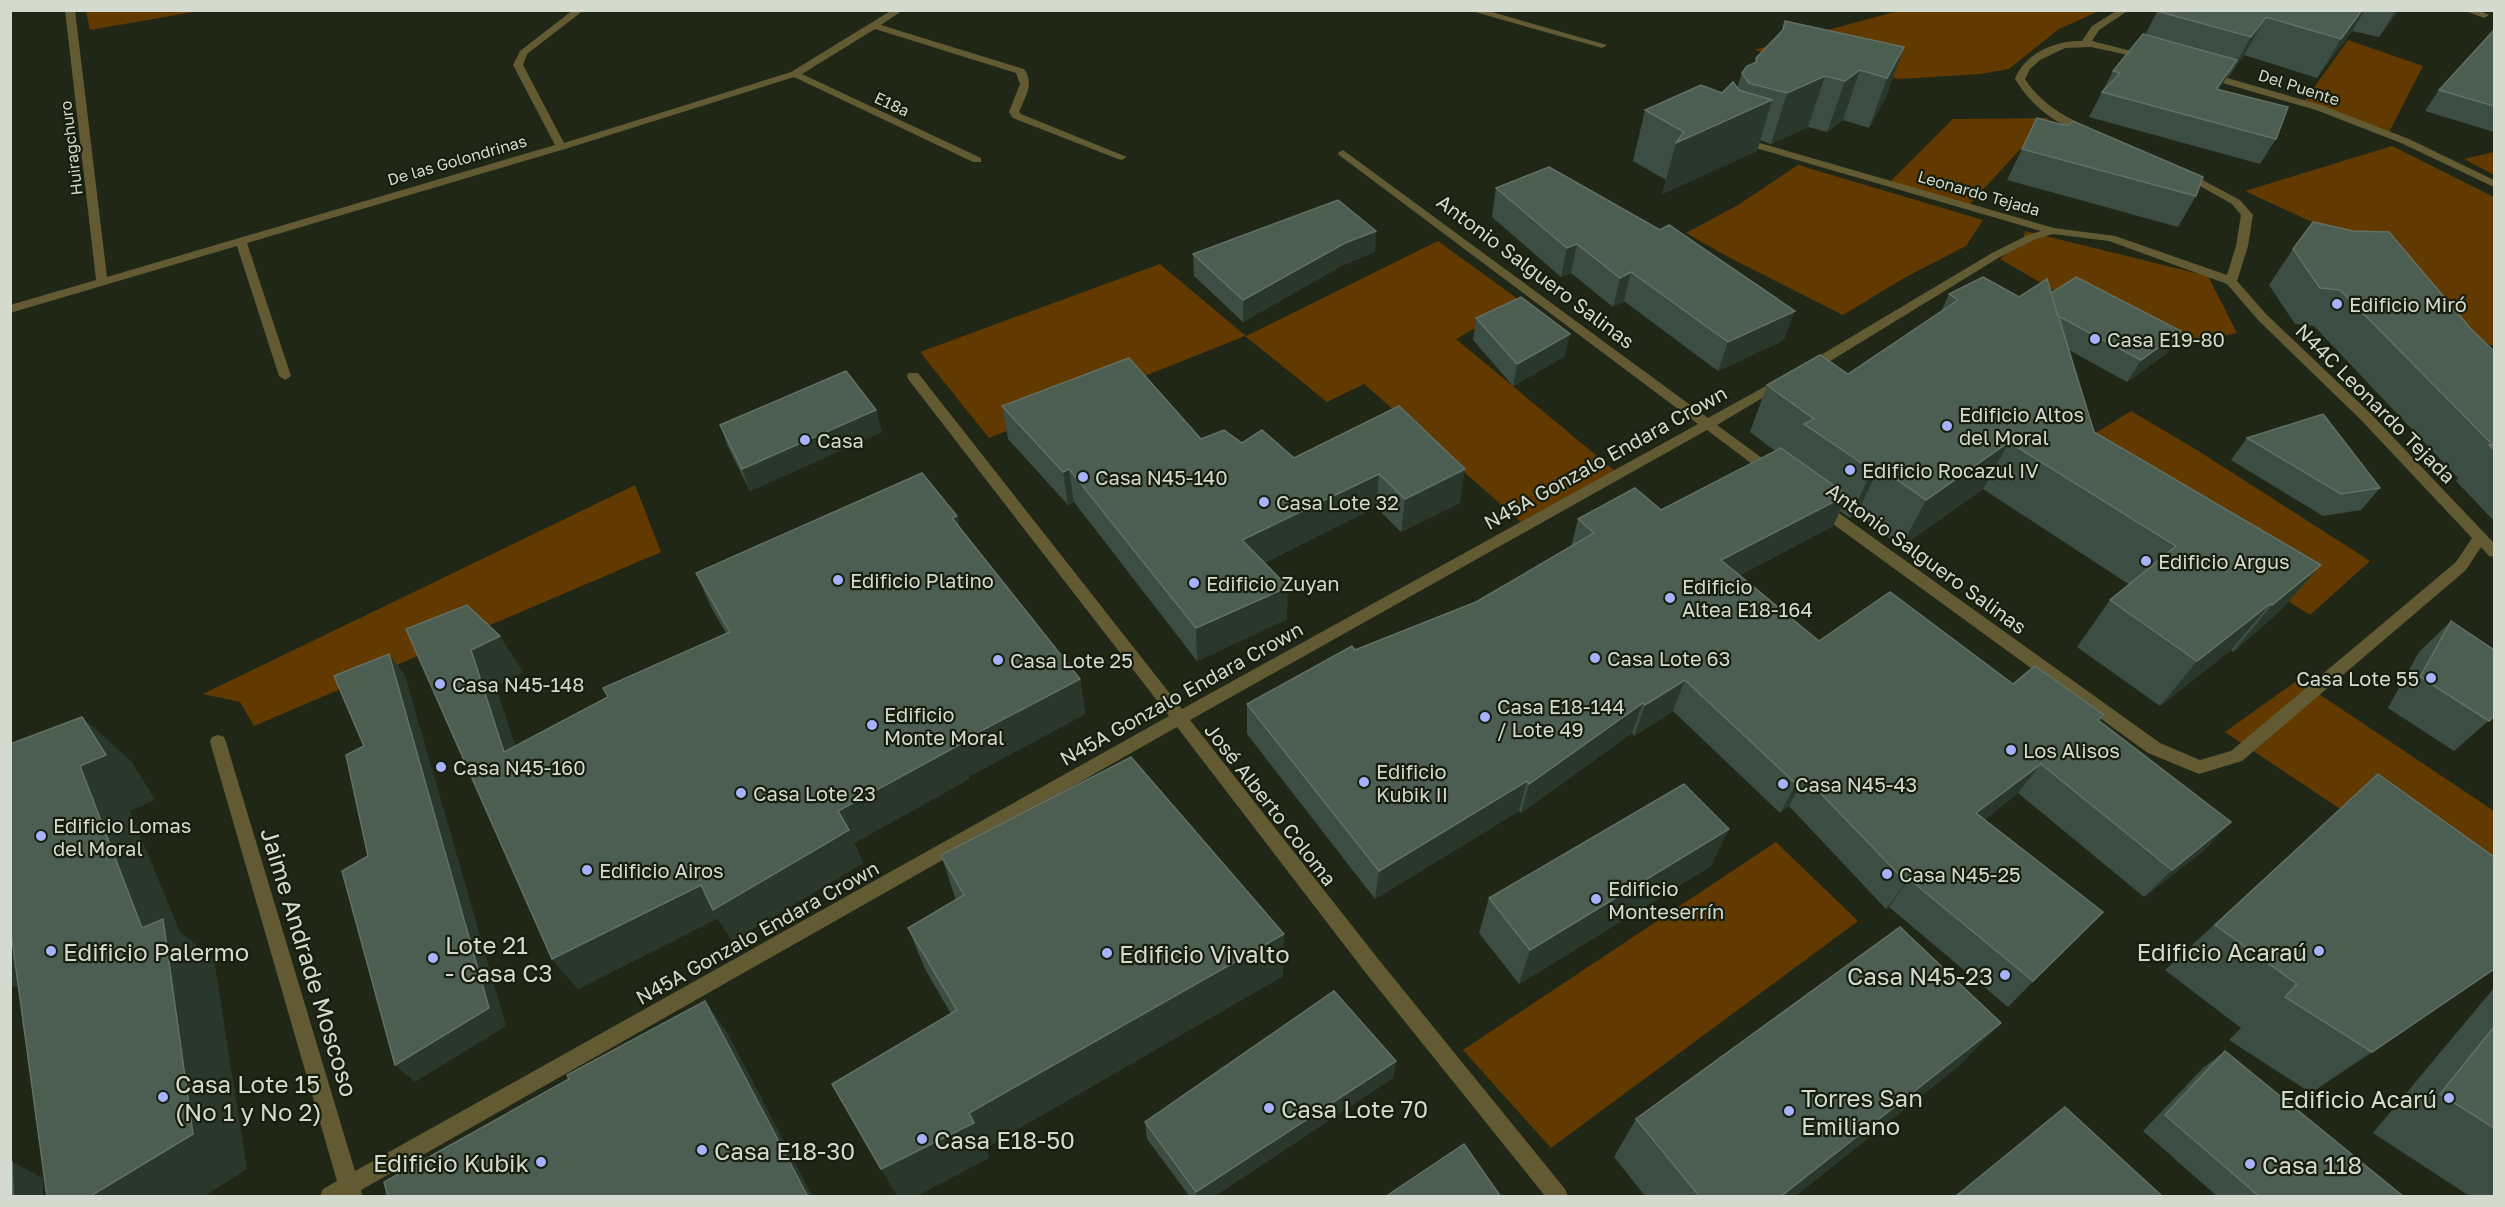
<svg xmlns="http://www.w3.org/2000/svg" width="2505" height="1207" font-family="'Golos Text',sans-serif">
<rect width="100%" height="100%" fill="#202717"/>
<g fill="#623a00">
<path d="M 86,11 L 86,10 L 199,11 L 90,30 Z"/>
<path d="M 1898,11 L 2099,11 L 2059,29 L 2009,69 L 1980,74 L 1900,79 L 1754,50 Z"/>
<path d="M 2348,40 L 2423,66 L 2388,134 L 2303,103 Z"/>
<path d="M 2049,118 L 1969,205 L 1890,182 L 1953,119 Z"/>
<path d="M 2392,146 L 2494,197 L 2494,345 L 2489,345 L 2383,255 L 2245,191 Z"/>
<path d="M 2494,152 L 2494,175 L 2464,159 Z"/>
<path d="M 1798,165 L 1983,220 L 1966,246 L 1904,278 L 1843,315 L 1732,259 L 1686,233 L 1738,205 Z"/>
<path d="M 2025,231 L 2208,276 L 2237,333 L 2157,350 L 2000,259 L 2023,240 Z"/>
<path d="M 1438,241 L 1522,302 L 1456,339 L 1615,471 L 1521,522 L 1364,384 L 1327,402 L 1245,336 L 989,438 L 920,352 L 1160,264 L 1246,336 Z"/>
<path d="M 2131,411 L 2197,450 L 2370,561 L 2310,615 L 2059,456 Z"/>
<path d="M 635,485 L 661,552 L 254,726 L 240,702 L 203,694 Z"/>
<path d="M 2298,680 L 2494,811 L 2494,912 L 2225,732 Z"/>
<path d="M 1776,842 L 1858,921 L 1551,1148 L 1463,1050 Z"/>
</g>
<g fill="none" stroke-linecap="round" stroke-linejoin="round">
<g fill="#625a32" fill-rule="evenodd">
<path d="M 65,10 L 75,10 L 107,277 L 555,145 L 513,65 L 520,51 L 573,10 L 584,10 L 527,54 L 523,65 L 564,143 L 791,72 L 892,10 L 903,10 L 881,25 L 1024,69 C 1035,84 1025,97 1019,112 L 1021,114 L 1127,157 L 1122,160 L 1118,159 L 1013,118 L 1009,112 L 1020,84 L 1016,73 L 875,29 L 802,74 L 981,158 L 981,162 L 973,162 L 794,77 L 565,149 L 247,243 L 291,376 L 285,380 L 279,376 L 237,246 L 10,313 L 10,305 L 96,280 Z"/>
<path d="M 1468,10 L 1485,10 L 1607,45 L 1602,48 Z"/>
<path d="M 2118,10 L 2129,10 L 2099,30 L 2092,41 L 2151,56 L 2151,60 L 2091,47 L 2065,48 L 2040,60 L 2030,69 L 2025,79 C 2042,105 2065,117 2093,130 L 2093,134 L 2089,135 C 2057,126 2032,107 2015,79 C 2025,53 2056,40 2082,41 L 2092,26 Z"/>
<path d="M 2463,10 L 2479,10 L 2489,15 L 2484,18 Z"/>
<path d="M 2202,73 L 2210,73 L 2324,106 L 2409,139 L 2494,180 L 2494,187 L 2401,143 L 2316,110 L 2202,77 Z"/>
<path d="M 1739,137 L 2054,228 L 2115,236 L 2227,275 L 2236,246 L 2241,215 L 2232,204 L 2177,173 L 2182,170 L 2186,171 L 2240,200 L 2253,215 L 2248,246 L 2237,281 L 2266,314 L 2371,414 L 2494,543 L 2494,557 L 2489,556 L 2481,547 L 2466,570 L 2242,761 L 2199,774 L 2148,753 L 1815,511 L 1813,507 L 1815,503 L 1825,503 L 2160,743 L 2200,760 L 2231,751 L 2456,562 L 2472,538 L 2361,420 L 2258,320 L 2227,284 L 2109,241 L 2053,234 L 2036,239 L 2000,257 L 1814,371 L 1804,371 L 1803,368 L 1804,365 L 1992,253 L 2028,235 L 2041,231 L 1735,142 L 1734,140 Z"/>
<path d="M 1343,150 L 1708,418 L 1775,381 L 1785,381 L 1786,384 L 1717,425 L 1777,469 L 1779,472 L 1777,475 L 1767,475 L 1707,430 L 1190,720 L 1379,960 L 1565,1189 L 1568,1196 L 1545,1196 L 1365,972 L 1177,727 L 361,1190 L 362,1196 L 320,1196 L 323,1189 L 337,1181 L 210,742 L 212,737 L 218,735 L 224,737 L 226,742 L 355,1171 L 1169,716 L 908,379 L 907,376 L 908,373 L 918,373 L 1182,709 L 1698,424 L 1339,155 L 1338,153 Z"/>
</g>
</g>
<g fill="#3c4e43">
<path d="M 2158,10 L 2399,10 L 2379,37 L 2352,31 L 2317,78 L 2244,55 L 2229,76 L 2228,76 L 2219,89 L 2276,139 L 2260,164 L 2089,117 L 2113,71 L 2145,35 Z"/>
<path d="M 2494,30 L 2494,132 L 2425,111 L 2439,90 Z"/>
<path d="M 1904,47 L 1886,97 L 1869,128 L 1843,120 L 1827,132 L 1808,127 L 1771,144 L 1760,140 L 1757,151 L 1662,194 L 1666,180 L 1633,161 L 1645,110 L 1722,93 L 1737,88 L 1742,73 L 1754,64 L 1756,58 Z"/>
<path d="M 2037,118 L 2196,196 L 2178,227 L 2007,180 Z"/>
<path d="M 1496,188 L 1784,340 L 1718,371 L 1624,301 L 1613,307 L 1571,273 L 1561,277 L 1492,217 Z"/>
<path d="M 2293,249 L 2471,329 L 2494,351 L 2494,521 L 2456,481 L 2458,478 L 2314,326 L 2295,324 L 2269,285 Z"/>
<path d="M 1375,252 L 1343,265 L 1243,322 L 1194,276 L 1193,254 Z"/>
<path d="M 2051,293 L 2181,331 L 2167,353 L 2127,382 L 2069,350 L 2094,432 L 2321,565 L 2280,611 L 2233,652 L 2231,650 L 2160,706 L 2077,647 L 2110,600 L 2130,585 L 1983,489 L 1901,547 L 1857,514 L 1850,518 L 1840,511 L 1833,526 L 1740,575 L 1819,641 L 2013,684 L 2099,721 L 2231,822 L 2203,851 L 2144,897 L 2018,793 L 1984,820 L 2103,912 L 2008,1007 L 1889,907 L 1886,909 L 1789,806 L 1780,813 L 1673,711 L 1634,736 L 1632,733 L 1521,813 L 1519,811 L 1375,899 L 1247,734 L 1247,704 L 1355,650 L 1476,602 L 1571,547 L 1578,519 L 1661,510 L 1775,451 L 1750,432 L 1767,385 L 1848,374 L 1941,312 L 1949,294 L 2019,297 Z"/>
<path d="M 1476,318 L 1565,356 L 1513,386 L 1473,340 Z"/>
<path d="M 1002,406 L 1201,439 L 1242,443 L 1294,458 L 1399,406 L 1460,503 L 1401,532 L 1376,507 L 1264,563 L 1287,619 L 1197,661 L 1074,502 L 1068,505 L 1008,439 Z"/>
<path d="M 720,425 L 882,432 L 750,491 L 728,447 Z"/>
<path d="M 2247,438 L 2380,488 L 2361,510 L 2323,516 L 2231,460 Z"/>
<path d="M 957,516 L 959,528 L 1080,679 L 1085,714 L 968,777 L 969,779 L 854,843 L 863,863 L 732,941 L 718,918 L 578,989 L 552,959 L 406,629 L 523,672 L 495,685 L 515,746 L 608,697 L 726,633 L 712,609 L 696,573 Z"/>
<path d="M 2451,621 L 2494,716 L 2454,751 L 2388,708 L 2419,652 Z"/>
<path d="M 2378,774 L 2372,1052 L 2311,1093 L 2229,1040 L 2241,1028 L 2165,970 Z"/>
<path d="M 941,855 L 1283,976 L 985,1148 L 989,1158 L 914,1197 L 898,1197 L 832,1084 L 951,1014 L 925,969 L 908,928 L 956,900 Z"/>
<path d="M 1711,866 L 1519,984 L 1479,933 L 1489,898 Z"/>
<path d="M 2494,988 L 2494,1197 L 2471,1197 L 2373,1133 Z"/>
<path d="M 2225,1051 L 2404,1197 L 2218,1197 L 2143,1131 L 2203,1068 Z"/>
<path d="M 1396,1061 L 1393,1078 L 1213,1197 L 1190,1197 L 1147,1139 L 1145,1122 Z"/>
<path d="M 1960,1065 L 1794,1197 L 1646,1197 L 1614,1157 L 1636,1119 Z"/>
</g>
<g fill="#2a382b">
<path d="M 2362,10 L 2365,10 L 2352,31 L 2317,78 L 2341,39 Z"/>
<path d="M 2396,10 L 2399,10 L 2379,37 Z"/>
<path d="M 2266,17 L 2244,55 L 2229,76 L 2251,37 Z"/>
<path d="M 1904,47 L 1886,97 L 1869,128 L 1887,78 Z"/>
<path d="M 2237,60 L 2222,85 L 2202,114 L 2216,89 Z"/>
<path d="M 1860,70 L 1843,120 L 1827,132 L 1845,81 Z"/>
<path d="M 1825,76 L 1808,127 L 1771,144 L 1787,93 Z"/>
<path d="M 1772,100 L 1757,151 L 1662,194 L 1676,143 Z"/>
<path d="M 1376,231 L 1375,252 L 1343,265 L 1243,322 L 1243,300 L 1345,243 Z"/>
<path d="M 1577,244 L 1571,273 L 1561,277 L 1567,248 Z"/>
<path d="M 1631,272 L 1624,301 L 1613,307 L 1620,278 Z"/>
<path d="M 1795,311 L 1784,340 L 1718,371 L 1728,342 Z"/>
<path d="M 2181,331 L 2167,353 L 2127,382 L 2141,360 Z"/>
<path d="M 1570,334 L 1565,356 L 1513,386 L 1517,364 Z"/>
<path d="M 876,410 L 882,432 L 750,491 L 742,469 Z"/>
<path d="M 2009,442 L 1983,489 L 1901,547 L 1926,500 Z"/>
<path d="M 1879,467 L 1857,514 L 1850,518 L 1872,470 Z"/>
<path d="M 1069,469 L 1074,502 L 1068,505 L 1063,472 Z"/>
<path d="M 1465,469 L 1460,503 L 1401,532 L 1405,499 Z"/>
<path d="M 1379,474 L 1376,507 L 1243,573 L 1242,540 Z"/>
<path d="M 1847,495 L 1833,526 L 1709,591 L 1721,560 Z"/>
<path d="M 957,516 L 965,552 L 952,518 Z"/>
<path d="M 2321,565 L 2280,611 L 2233,652 L 2272,605 Z"/>
<path d="M 1288,587 L 1287,619 L 1197,661 L 1196,628 Z"/>
<path d="M 2270,604 L 2231,650 L 2160,706 L 2197,661 Z"/>
<path d="M 500,636 L 523,672 L 495,685 L 528,785 L 504,752 L 471,650 Z"/>
<path d="M 389,654 L 405,675 L 506,1026 L 415,1082 L 395,1065 Z"/>
<path d="M 1080,679 L 1085,714 L 968,777 L 969,779 L 854,843 L 863,863 L 732,941 L 718,918 L 578,989 L 552,959 L 701,885 L 838,811 L 958,743 Z"/>
<path d="M 1685,680 L 1673,711 L 1634,736 L 1645,705 Z"/>
<path d="M 1643,703 L 1632,733 L 1521,813 L 1529,784 Z"/>
<path d="M 82,717 L 132,762 L 155,800 L 130,811 L 180,932 L 214,960 L 247,1169 L 203,1197 L 89,1197 L 142,928 L 80,766 Z"/>
<path d="M 2041,764 L 2018,793 L 1955,842 L 1976,813 Z"/>
<path d="M 1805,777 L 1789,806 L 1780,813 L 1796,784 Z"/>
<path d="M 1527,781 L 1519,811 L 1375,899 L 1379,871 Z"/>
<path d="M 2231,822 L 2203,851 L 2144,897 L 2172,870 Z"/>
<path d="M 1729,829 L 1711,866 L 1519,984 L 1530,950 Z"/>
<path d="M 1909,879 L 1889,907 L 1886,909 L 1906,882 Z"/>
<path d="M 2103,912 L 2077,939 L 2008,1007 L 2033,981 Z"/>
<path d="M 10,921 L 68,962 L 10,989 Z"/>
<path d="M 1284,934 L 1283,976 L 985,1148 L 989,1158 L 914,1197 L 898,1197 L 881,1169 L 969,1113 Z"/>
<path d="M 705,1001 L 727,1032 L 813,1197 L 808,1197 Z"/>
<path d="M 2001,1023 L 1960,1065 L 1794,1197 L 1780,1197 Z"/>
<path d="M 1396,1061 L 1393,1078 L 1213,1197 L 1196,1197 L 1196,1192 Z"/>
<path d="M 12,1162 L 43,1178 L 43,1197 L 13,1197 Z"/>
</g>
<g fill="#4c5d52" stroke="#627065" stroke-width="1.5">
<path d="M 2158,10 L 2362,10 L 2341,39 L 2266,17 L 2251,37 L 2157,11 Z"/>
<path d="M 1785,21 L 1904,47 L 1887,78 L 1860,70 L 1845,81 L 1825,76 L 1787,93 L 1749,83 L 1742,73 L 1747,66 L 1757,62 L 1756,58 L 1783,30 Z"/>
<path d="M 2494,30 L 2494,106 L 2439,90 Z"/>
<path d="M 2143,34 L 2237,60 L 2216,89 L 2288,107 L 2276,139 L 2102,92 L 2120,73 L 2113,71 Z"/>
<path d="M 1733,82 L 1739,90 L 1772,100 L 1676,143 L 1684,132 L 1645,110 L 1701,85 L 1722,93 Z"/>
<path d="M 2037,118 L 2067,126 L 2073,121 L 2203,177 L 2196,196 L 2022,149 Z"/>
<path d="M 1549,167 L 1660,230 L 1669,225 L 1795,311 L 1728,342 L 1631,272 L 1620,278 L 1577,244 L 1567,248 L 1496,188 Z"/>
<path d="M 1338,200 L 1376,231 L 1345,243 L 1243,300 L 1193,254 Z"/>
<path d="M 2313,222 L 2353,231 L 2389,232 L 2471,329 L 2494,351 L 2494,450 L 2489,445 L 2493,445 L 2340,290 L 2320,288 L 2293,249 Z"/>
<path d="M 1983,277 L 2019,297 L 2047,279 L 2094,432 L 2321,565 L 2272,605 L 2270,604 L 2197,661 L 2110,600 L 2176,546 L 2009,442 L 1926,500 L 1879,467 L 1872,470 L 1804,424 L 1814,419 L 1767,385 L 1820,355 L 1848,374 L 1958,300 L 1949,294 Z"/>
<path d="M 2076,277 L 2181,331 L 2141,360 L 2058,316 L 2051,293 Z"/>
<path d="M 1521,297 L 1570,334 L 1517,364 L 1476,318 Z"/>
<path d="M 1129,358 L 1201,439 L 1224,430 L 1242,443 L 1262,430 L 1294,458 L 1399,406 L 1465,469 L 1405,499 L 1379,474 L 1242,540 L 1288,587 L 1196,628 L 1069,469 L 1063,472 L 1002,406 Z"/>
<path d="M 846,371 L 876,410 L 742,469 L 720,425 Z"/>
<path d="M 2323,414 L 2380,488 L 2341,494 L 2247,438 Z"/>
<path d="M 1781,448 L 1847,495 L 1721,560 L 1819,641 L 1890,592 L 2013,684 L 2035,666 L 2104,715 L 2098,720 L 2231,822 L 2172,870 L 2041,764 L 1976,813 L 2103,912 L 2033,981 L 1909,879 L 1906,882 L 1805,777 L 1796,784 L 1685,680 L 1645,705 L 1643,703 L 1529,784 L 1527,781 L 1379,871 L 1247,704 L 1352,646 L 1355,650 L 1476,602 L 1594,533 L 1578,519 L 1635,488 L 1661,510 Z"/>
<path d="M 922,473 L 957,516 L 952,518 L 1080,679 L 958,743 L 959,745 L 838,811 L 849,830 L 713,910 L 701,885 L 552,959 L 406,629 L 467,605 L 500,636 L 471,650 L 504,752 L 608,697 L 603,688 L 730,632 L 696,573 Z"/>
<path d="M 2451,621 L 2494,650 L 2494,716 L 2489,721 L 2420,677 Z"/>
<path d="M 389,654 L 489,1008 L 395,1065 L 342,871 L 368,856 L 346,755 L 364,746 L 334,676 Z"/>
<path d="M 82,717 L 106,755 L 80,766 L 142,928 L 163,919 L 193,1134 L 89,1197 L 47,1197 L 10,925 L 10,744 Z"/>
<path d="M 1131,757 L 1284,934 L 969,1113 L 974,1123 L 881,1169 L 832,1084 L 957,1010 L 908,928 L 964,895 L 941,855 Z"/>
<path d="M 2378,774 L 2494,857 L 2494,969 L 2372,1052 L 2285,997 L 2297,984 L 2215,925 Z"/>
<path d="M 1684,784 L 1729,829 L 1530,950 L 1489,898 Z"/>
<path d="M 1900,927 L 2001,1023 L 1780,1197 L 1700,1197 L 1636,1119 Z"/>
<path d="M 1334,991 L 1396,1061 L 1196,1192 L 1145,1122 Z"/>
<path d="M 705,1001 L 808,1197 L 388,1197 L 384,1182 L 569,1079 L 567,1075 Z"/>
<path d="M 2494,1027 L 2494,1128 L 2440,1094 Z"/>
<path d="M 2225,1051 L 2404,1197 L 2260,1197 L 2165,1115 Z"/>
<path d="M 2065,1107 L 2163,1197 L 1955,1197 Z"/>
<path d="M 1464,1144 L 1501,1197 L 1385,1197 Z"/>
<path d="M 12,1162 L 13,1197 L 10,1197 L 10,1163 Z"/>
</g>
<g fill="#a7b1fc" stroke="#171e0e" stroke-width="2">
<circle cx="2337" cy="304" r="6"/>
<circle cx="2095" cy="339" r="6"/>
<circle cx="1947" cy="426" r="6"/>
<circle cx="805" cy="440" r="6"/>
<circle cx="1850" cy="470" r="6"/>
<circle cx="1083" cy="477" r="6"/>
<circle cx="1264" cy="502" r="6"/>
<circle cx="2146" cy="561" r="6"/>
<circle cx="838" cy="580" r="6"/>
<circle cx="1194" cy="583" r="6"/>
<circle cx="1670" cy="598" r="6"/>
<circle cx="1595" cy="658" r="6"/>
<circle cx="998" cy="660" r="6"/>
<circle cx="2431" cy="678" r="6"/>
<circle cx="440" cy="684" r="6"/>
<circle cx="1485" cy="717" r="6"/>
<circle cx="872" cy="725" r="6"/>
<circle cx="2011" cy="750" r="6"/>
<circle cx="441" cy="767" r="6"/>
<circle cx="1364" cy="782" r="6"/>
<circle cx="1783" cy="784" r="6"/>
<circle cx="741" cy="793" r="6"/>
<circle cx="41" cy="836" r="6"/>
<circle cx="587" cy="870" r="6"/>
<circle cx="1887" cy="874" r="6"/>
<circle cx="1596" cy="899" r="6"/>
<circle cx="51" cy="951" r="6"/>
<circle cx="2319" cy="951" r="6"/>
<circle cx="1107" cy="953" r="6"/>
<circle cx="433" cy="958" r="6"/>
<circle cx="2005" cy="975" r="6"/>
<circle cx="163" cy="1097" r="6"/>
<circle cx="2449" cy="1098" r="6"/>
<circle cx="1269" cy="1108" r="6"/>
<circle cx="1789" cy="1111" r="6"/>
<circle cx="922" cy="1139" r="6"/>
<circle cx="702" cy="1150" r="6"/>
<circle cx="541" cy="1162" r="6"/>
<circle cx="2250" cy="1164" r="6"/>
</g>
<g text-anchor="middle" dominant-baseline="central" stroke-width="4.5" stroke-linejoin="round" paint-order="stroke">
<g font-size="16" fill="#d5dacf" stroke="#171e0e">
<text transform="translate(2299 87) rotate(18)">Del Puente</text>
<text transform="translate(892 104) rotate(25)">E18a</text>
<text transform="translate(71 148) rotate(-97)">Huiragchuro</text>
<text transform="translate(457 160) rotate(-16)">De las Golondrinas</text>
<text transform="translate(1979 193) rotate(16)">Leonardo Tejada</text>
</g>
<g font-size="20" fill="#d5dacf" stroke="#171e0e">
<text transform="translate(1536 271) rotate(37)">Antonio Salguero Salinas</text>
<text transform="translate(2376 403) rotate(45)">N44C Leonardo Tejada</text>
<text transform="translate(1605 457) rotate(-29)">N45A Gonzalo Endara Crown</text>
<text transform="translate(1927 558) rotate(36)">Antonio Salguero Salinas</text>
<text transform="translate(1181 693) rotate(-29)">N45A Gonzalo Endara Crown</text>
<text transform="translate(1271 804) rotate(52)">José Alberto Coloma</text>
<text transform="translate(757 932) rotate(-29)">N45A Gonzalo Endara Crown</text>
</g>
<g font-size="20" fill="#d5dacf" stroke="#171e0e" text-anchor="start">
<text x="2349" y="304">Edificio Miró</text>
<text x="2107" y="339">Casa E19-80</text>
<text x="1959" y="414">Edificio Altos<tspan x="1959" dy="23">del Moral</tspan></text>
<text x="817" y="440">Casa</text>
<text x="1862" y="470">Edificio Rocazul IV</text>
<text x="1095" y="477">Casa N45-140</text>
<text x="1276" y="502">Casa Lote 32</text>
<text x="2158" y="561">Edificio Argus</text>
<text x="850" y="580">Edificio Platino</text>
<text x="1206" y="583">Edificio Zuyan</text>
<text x="1682" y="586">Edificio<tspan x="1682" dy="23">Altea E18-164</tspan></text>
<text x="1607" y="658">Casa Lote 63</text>
<text x="1010" y="660">Casa Lote 25</text>
<text x="2419" y="678" text-anchor="end">Casa Lote 55</text>
<text x="452" y="684">Casa N45-148</text>
<text x="1497" y="706">Casa E18-144<tspan x="1497" dy="23">/ Lote 49</tspan></text>
<text x="884" y="714">Edificio<tspan x="884" dy="23">Monte Moral</tspan></text>
<text x="2023" y="750">Los Alisos</text>
<text x="453" y="767">Casa N45-160</text>
<text x="1376" y="771">Edificio<tspan x="1376" dy="23">Kubik II</tspan></text>
<text x="1795" y="784">Casa N45-43</text>
<text x="753" y="793">Casa Lote 23</text>
<text x="53" y="825">Edificio Lomas<tspan x="53" dy="23">del Moral</tspan></text>
<text x="599" y="870">Edificio Airos</text>
<text x="1899" y="874">Casa N45-25</text>
<text x="1608" y="888">Edificio<tspan x="1608" dy="23">Monteserrín</tspan></text>
</g>
<g font-size="24" fill="#d5dacf" stroke="#171e0e" text-anchor="start">
<text x="445" y="944">Lote 21<tspan x="445" dy="28">- Casa C3</tspan></text>
<text x="63" y="951">Edificio Palermo</text>
<text x="2307" y="951" text-anchor="end">Edificio Acaraú</text>
<text x="1119" y="953">Edificio Vivalto</text>
<text x="1993" y="975" text-anchor="end">Casa N45-23</text>
<text x="175" y="1083">Casa Lote 15<tspan x="175" dy="28">(No 1 y No 2)</tspan></text>
<text x="1801" y="1097">Torres San<tspan x="1801" dy="28">Emiliano</tspan></text>
<text x="2437" y="1098" text-anchor="end">Edificio Acarú</text>
<text x="1281" y="1108">Casa Lote 70</text>
<text x="934" y="1139">Casa E18-50</text>
<text x="714" y="1150">Casa E18-30</text>
<text x="529" y="1162" text-anchor="end">Edificio Kubik</text>
<text x="2262" y="1164">Casa 118</text>
</g>
<g font-size="24" fill="#d5dacf" stroke="#171e0e">
<text transform="translate(310 962) rotate(73)">Jaime Andrade Moscoso</text>
</g>
</g>
<rect width="2505" height="1207" fill="none" stroke="#d5dacf" stroke-width="24"/>
</svg>
